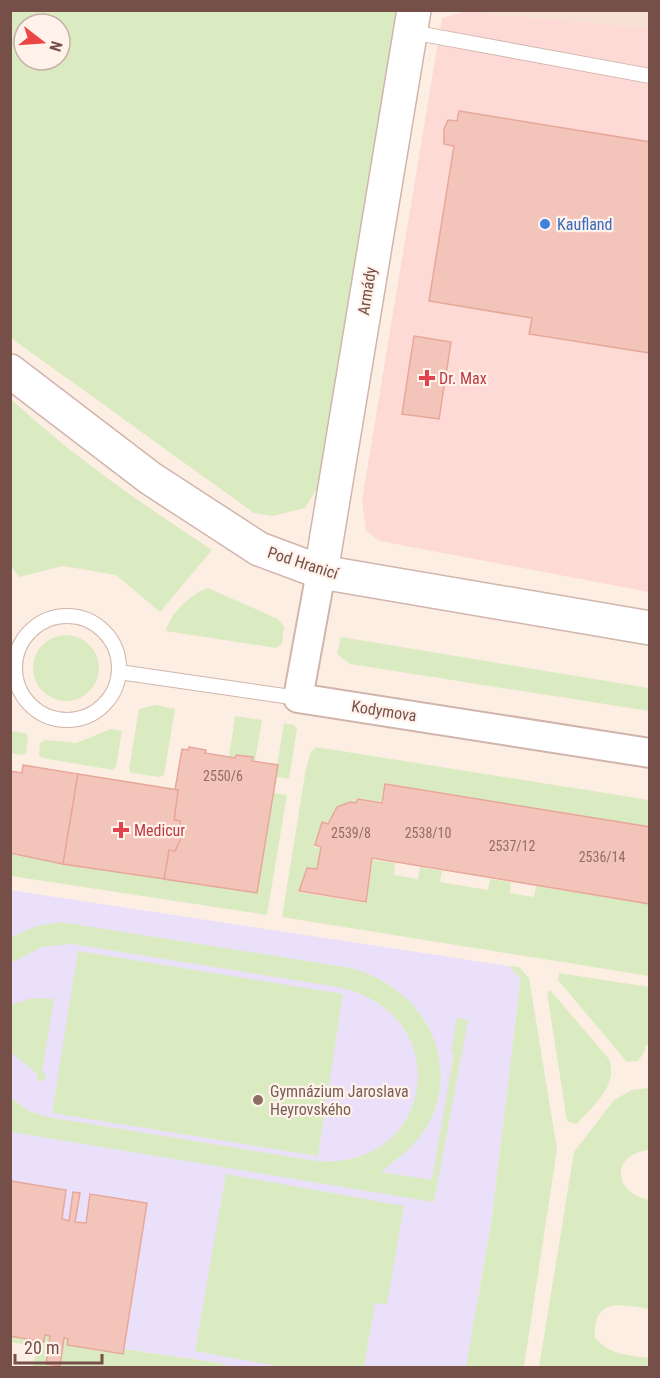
<svg xmlns="http://www.w3.org/2000/svg" width="660" height="1378" font-family="'Roboto Condensed',sans-serif">
<rect width="100%" height="100%" fill="#fdeee3"/>
<path fill="#f7e0d4" d="M 461,11 L 649,11 L 649,28 L 463,12 Z"/>
<path fill="#fedad6" d="M 463,12 L 649,28 L 649,592 L 380,541 L 366,531 L 362,500 L 442,18 Z"/>
<path fill="#ebe0f9" d="M 10,890 L 509,966 L 520,978 L 520,984 L 492,1217 L 466,1367 L 231,1367 L 219,1363 L 125,1349 L 123,1354 L 67,1345 L 68,1339 L 64,1338 L 60,1366 L 46,1364 L 44,1342 L 11,1336 Z"/>
<g fill="#dbebc1" fill-rule="evenodd">
<path d="M 11,11 L 399,11 L 319,485 L 305,508 L 273,516 L 254,513 L 11,338 ZM 24,24 L 60,24 L 60,60 L 24,60 Z"/>
<path d="M 11,399 C 73,457 141,503 212,550 L 160,612 L 116,575 L 63,566 L 19,577 L 11,566 Z"/>
<path d="M 208,588 L 278,619 L 284,627 L 282,644 L 276,648 L 166,631 C 169,614 192,593 208,588 Z"/>
<circle cx="66" cy="668" r="33"/>
<path d="M 341,637 L 649,688 L 649,711 L 350,664 L 337,654 Z"/>
<path d="M 156,705 L 175,709 L 164,775 L 160,777 L 131,773 L 129,769 L 139,709 Z"/>
<path d="M 235,716 L 262,720 L 255,762 L 252,761 L 252,757 L 236,755 L 235,758 L 229,757 Z"/>
<path d="M 284,723 L 294,725 L 297,729 L 289,779 L 277,777 L 274,793 L 287,795 L 267,915 L 11,876 L 10,853 L 256,893 Z"/>
<path d="M 111,729 L 122,731 L 116,767 L 113,770 L 42,758 L 39,755 L 40,743 L 45,740 L 76,743 Z"/>
<path d="M 11,731 L 25,733 L 28,736 L 26,753 L 22,755 L 11,753 Z"/>
<path d="M 316,747 L 649,800 L 649,828 L 385,786 L 381,802 L 357,798 L 356,803 L 337,810 L 328,824 L 322,823 L 314,847 L 323,849 L 320,870 L 306,868 L 298,892 L 366,903 L 373,860 L 395,863 L 394,875 L 418,879 L 420,867 L 442,871 L 440,882 L 488,890 L 490,879 L 511,882 L 510,893 L 534,897 L 536,886 L 649,904 L 649,976 L 282,917 L 306,768 L 311,752 Z"/>
<path d="M 61,922 L 351,968 C 419,986 463,1056 429,1123 C 417,1145 399,1157 381,1172 L 432,1180 L 454,1053 L 451,1052 L 457,1018 L 468,1020 L 434,1202 L 11,1132 L 11,1098 L 29,1111 L 48,1117 L 317,1161 C 435,1171 459,1013 338,987 L 72,944 L 42,947 L 11,963 L 11,937 L 37,926 Z"/>
<path d="M 78,951 L 343,994 L 318,1156 L 52,1113 Z"/>
<path d="M 509,966 L 519,967 L 529,978 L 557,1149 L 524,1367 L 466,1367 L 492,1217 L 520,984 L 520,978 Z"/>
<path d="M 559,973 L 649,987 L 649,1047 L 646,1044 L 645,1051 L 638,1061 L 627,1062 L 558,980 Z"/>
<path d="M 550,990 L 609,1059 C 619,1086 593,1105 577,1124 L 567,1121 L 547,993 Z"/>
<path d="M 32,998 L 54,999 L 42,1071 L 47,1078 L 42,1082 L 37,1079 L 37,1074 L 11,1052 L 11,1005 Z"/>
<path d="M 649,1088 L 649,1150 C 610,1154 613,1193 649,1200 L 649,1309 C 620,1304 593,1297 595,1338 C 611,1355 627,1355 649,1358 L 649,1367 L 539,1367 L 574,1152 L 614,1100 L 632,1090 Z"/>
<path d="M 226,1174 L 404,1206 L 387,1304 L 375,1303 L 364,1367 L 282,1367 L 195,1351 Z"/>
<path d="M 10,1336 L 44,1342 L 45,1336 L 50,1336 L 46,1363 L 59,1366 L 64,1338 L 68,1339 L 67,1345 L 123,1354 L 124,1349 L 219,1363 L 231,1367 L 33,1367 L 36,1347 L 11,1342 Z"/>
</g>
<g fill="#f3c5ba" stroke="#e7a799" stroke-width="1.5">
<path d="M 459,111 L 650,142 L 650,353 L 529,334 L 532,318 L 429,301 L 454,146 L 444,144 L 444,129 L 448,120 L 457,121 Z"/>
<path d="M 414,336 L 451,342 L 439,419 L 402,414 Z"/>
<path d="M 189,747 L 206,750 L 205,753 L 235,758 L 236,755 L 253,757 L 252,761 L 278,765 L 257,893 L 164,879 L 169,850 L 175,851 L 182,836 L 180,821 L 174,820 L 178,790 L 175,790 L 182,749 L 188,750 Z"/>
<path d="M 23,765 L 78,774 L 63,864 L 10,853 L 10,771 L 22,773 Z"/>
<path d="M 78,774 L 178,790 L 174,820 L 180,821 L 182,836 L 175,851 L 169,850 L 164,879 L 63,864 Z"/>
<path d="M 385,784 L 650,827 L 650,904 L 372,858 L 366,902 L 299,891 L 307,868 L 317,869 L 321,847 L 315,845 L 322,822 L 328,824 L 337,807 L 350,802 L 356,803 L 358,799 L 382,803 Z"/>
<path d="M 11,1181 L 66,1190 L 62,1219 L 69,1221 L 73,1192 L 80,1193 L 75,1222 L 86,1223 L 90,1194 L 147,1203 L 123,1354 L 67,1345 L 68,1339 L 64,1338 L 60,1366 L 46,1364 L 50,1336 L 45,1335 L 44,1342 L 10,1336 Z"/>
</g>
<g fill="none" stroke-linecap="round" stroke-linejoin="round">
<g stroke="#d1b5ac" stroke-width="16">
<g id="service">
<path d="M 411,32 L 650,76"/>
<circle cx="67" cy="668" r="52"/>
<path d="M 119,672 L 298,698"/>
</g>
</g>
<g stroke="#d1b5ac" stroke-width="32">
<path id="minor" d="M 321,572 L 298,698 L 650,753"/>
</g>
<g stroke="#d1b5ac" stroke-width="36">
<g id="tertiary">
<path d="M 10,371 L 150,478 L 259,549 L 321,572 L 650,628"/>
<path d="M 321,572 L 414,10"/>
</g>
</g>
<use href="#service" stroke="#fff" stroke-width="14"/>
<use href="#minor" stroke="#fff" stroke-width="28"/>
<use href="#tertiary" stroke="#fff" stroke-width="33"/>
</g>
<circle fill="#3f7fe0" stroke="#fff2ea" stroke-width="2" cx="545" cy="224" r="6"/>
<g fill="#e0444e" stroke="#fff2ea" stroke-width="2">
<path d="M424 369h6v6h6v6h-6v6h-6v-6h-6v-6h6z"/>
<path d="M118 821h6v6h6v6h-6v6h-6v-6h-6v-6h6z"/>
</g>
<circle fill="#8d6e63" stroke="#fff2ea" stroke-width="2" cx="258" cy="1100" r="6"/>
<g text-anchor="middle" dominant-baseline="central" stroke-width="4.5" stroke-linejoin="round" paint-order="stroke">
<g font-size="14" fill="#956c64">
<text x="223" y="776">2550/6</text>
<text x="351" y="833">2539/8</text>
<text x="428" y="833">2538/10</text>
<text x="512" y="846">2537/12</text>
<text x="602" y="857">2536/14</text>
</g>
<g font-size="16" fill="#366cbe" stroke="#fff2ea" text-anchor="start">
<text x="557" y="224">Kaufland</text>
</g>
<g font-size="16" fill="#764f48" stroke="#fff2ea">
<text transform="translate(367 291) rotate(-81)">Armády</text>
<text transform="translate(303 563) rotate(18)">Pod Hranicí</text>
<text transform="translate(384 711) rotate(9)">Kodymova</text>
</g>
<g font-size="16" fill="#be3a42" stroke="#fff2ea" text-anchor="start">
<text x="439" y="378">Dr. Max</text>
<text x="134" y="830">Medicur</text>
</g>
<g font-size="16" fill="#785e54" stroke="#fff2ea" text-anchor="start">
<text x="270" y="1091">Gymnázium Jaroslava<tspan x="270" dy="18">Heyrovského</tspan></text>
</g>
</g>
<rect width="660" height="1378" fill="none" stroke="#764f48" stroke-width="24"/>
<g transform="translate(42 42) rotate(107)"><circle r="28" fill="#fff2ea" stroke="#c8b1a9" stroke-width="1.5"/>
<path d="M0-4.5L10 22L0 15L-10 22Z" fill="#ec4644"/>
<text y="-9" font-size="16" font-weight="bold" text-anchor="middle" fill="#764f48">N</text>
</g>
<path d="M15 1354v9h87v-9" fill="none" stroke="#764f48" stroke-width="3"/>
<text x="24" y="1354" font-size="18" fill="#764f48" stroke="#fff2ea" stroke-width="4.5" paint-order="stroke">20 m</text>
</svg>
